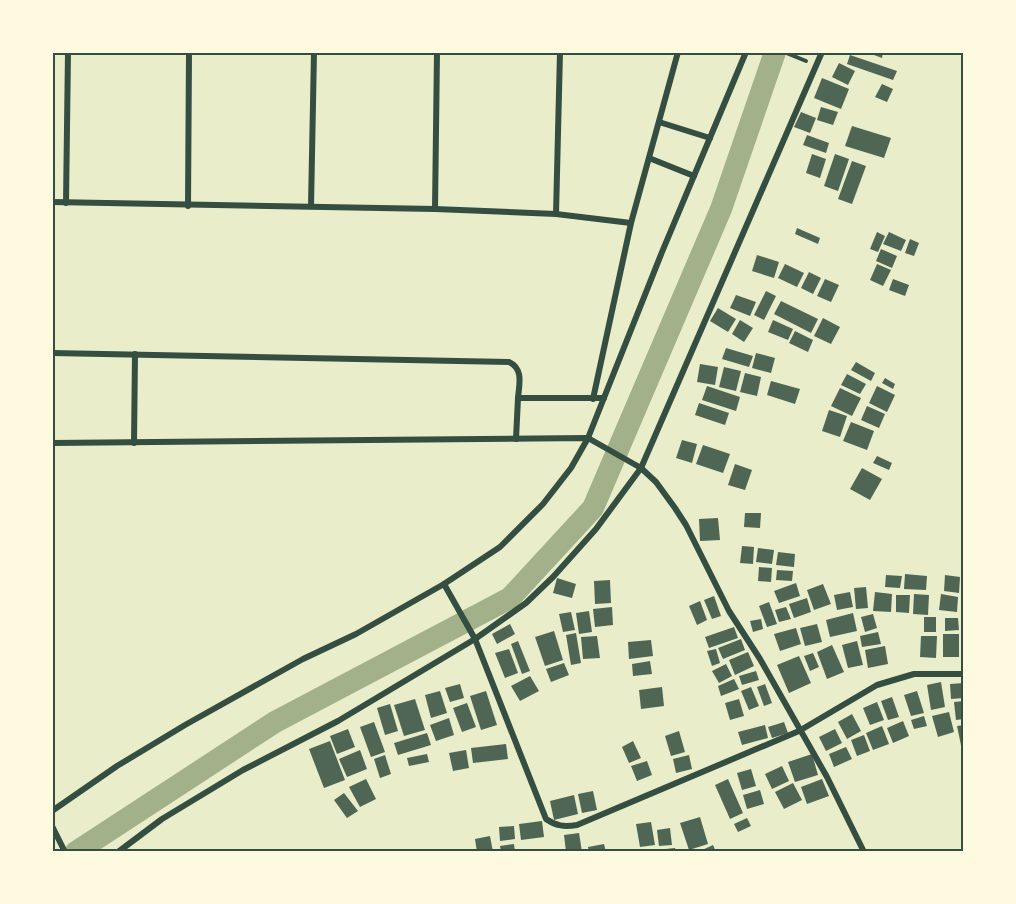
<svg xmlns="http://www.w3.org/2000/svg" width="1016" height="904" font-family="Helvetica,sans-serif">
<rect width="100%" height="100%" fill="#e9edc9"/>
<g fill="none" stroke-linecap="round" stroke-linejoin="round">
<path stroke="#a3b18a" stroke-width="22" d="M 76,852 L 275,722 L 510,598 L 593,508 L 721,209 L 775,52"/>
</g>
<g fill="#4f6655">
<path d="M 866,52 L 883,52 L 882,58 Z"/>
<path d="M 850,55 L 897,71 L 893,80 L 847,64 Z"/>
<path d="M 839,63 L 855,71 L 848,85 L 832,77 Z"/>
<path d="M 822,78 L 849,89 L 841,109 L 814,98 Z"/>
<path d="M 882,84 L 893,89 L 887,102 L 875,97 Z"/>
<path d="M 821,107 L 838,112 L 833,125 L 817,120 Z"/>
<path d="M 801,112 L 816,118 L 810,133 L 794,127 Z"/>
<path d="M 852,126 L 891,138 L 884,158 L 845,146 Z"/>
<path d="M 807,135 L 829,143 L 826,153 L 803,145 Z"/>
<path d="M 812,154 L 826,159 L 820,178 L 806,173 Z"/>
<path d="M 835,154 L 849,159 L 838,191 L 824,186 Z"/>
<path d="M 852,161 L 866,166 L 852,204 L 838,199 Z"/>
<path d="M 797,228 L 820,238 L 818,244 L 795,234 Z"/>
<path d="M 877,232 L 885,236 L 878,252 L 870,249 Z"/>
<path d="M 889,232 L 906,240 L 901,251 L 883,244 Z"/>
<path d="M 910,239 L 919,243 L 914,256 L 905,253 Z"/>
<path d="M 881,249 L 897,256 L 892,268 L 876,261 Z"/>
<path d="M 757,255 L 779,262 L 774,278 L 752,271 Z"/>
<path d="M 785,264 L 804,273 L 797,287 L 778,278 Z"/>
<path d="M 877,264 L 891,270 L 883,286 L 870,280 Z"/>
<path d="M 809,272 L 821,278 L 813,294 L 801,288 Z"/>
<path d="M 825,279 L 839,285 L 831,302 L 817,296 Z"/>
<path d="M 893,279 L 909,285 L 905,296 L 889,290 Z"/>
<path d="M 766,291 L 776,296 L 764,320 L 754,315 Z"/>
<path d="M 736,295 L 756,302 L 750,316 L 730,308 Z"/>
<path d="M 781,301 L 818,319 L 811,333 L 774,314 Z"/>
<path d="M 718,308 L 736,319 L 728,332 L 710,321 Z"/>
<path d="M 823,318 L 840,327 L 831,344 L 814,336 Z"/>
<path d="M 740,320 L 753,328 L 744,342 L 732,334 Z"/>
<path d="M 773,320 L 793,329 L 788,340 L 768,332 Z"/>
<path d="M 795,331 L 813,340 L 808,352 L 789,343 Z"/>
<path d="M 726,348 L 753,356 L 749,367 L 722,359 Z"/>
<path d="M 756,353 L 775,358 L 771,373 L 752,368 Z"/>
<path d="M 856,362 L 875,373 L 871,381 L 851,370 Z"/>
<path d="M 700,364 L 718,367 L 715,385 L 697,382 Z"/>
<path d="M 724,367 L 741,371 L 736,391 L 719,387 Z"/>
<path d="M 745,373 L 761,377 L 757,396 L 740,392 Z"/>
<path d="M 847,374 L 866,384 L 860,394 L 841,385 Z"/>
<path d="M 885,378 L 895,384 L 893,389 L 882,383 Z"/>
<path d="M 771,381 L 800,389 L 795,404 L 767,395 Z"/>
<path d="M 707,386 L 740,397 L 736,411 L 702,400 Z"/>
<path d="M 877,386 L 895,395 L 887,412 L 869,403 Z"/>
<path d="M 840,388 L 861,398 L 852,416 L 831,406 Z"/>
<path d="M 699,403 L 729,413 L 725,425 L 695,415 Z"/>
<path d="M 867,406 L 885,414 L 879,428 L 861,420 Z"/>
<path d="M 829,410 L 847,416 L 840,437 L 822,431 Z"/>
<path d="M 851,422 L 874,431 L 867,450 L 843,441 Z"/>
<path d="M 682,440 L 697,444 L 692,463 L 676,458 Z"/>
<path d="M 703,445 L 730,454 L 723,473 L 696,464 Z"/>
<path d="M 877,456 L 892,463 L 889,470 L 873,463 Z"/>
<path d="M 735,464 L 752,470 L 745,490 L 728,485 Z"/>
<path d="M 862,468 L 882,479 L 870,500 L 850,489 Z"/>
<path d="M 745,513 L 761,513 L 760,528 L 744,527 Z"/>
<path d="M 718,518 L 720,540 L 700,541 L 699,519 Z"/>
<path d="M 742,546 L 754,547 L 753,564 L 740,563 Z"/>
<path d="M 758,548 L 774,550 L 772,564 L 756,562 Z"/>
<path d="M 778,552 L 795,554 L 794,567 L 776,565 Z"/>
<path d="M 759,567 L 772,568 L 771,582 L 758,581 Z"/>
<path d="M 777,570 L 793,571 L 792,581 L 776,580 Z"/>
<path d="M 905,574 L 927,576 L 926,590 L 904,589 Z"/>
<path d="M 886,575 L 902,576 L 900,588 L 885,587 Z"/>
<path d="M 945,575 L 960,577 L 959,593 L 944,591 Z"/>
<path d="M 557,578 L 576,584 L 572,598 L 553,593 Z"/>
<path d="M 610,580 L 611,603 L 595,604 L 594,581 Z"/>
<path d="M 796,583 L 800,596 L 779,603 L 774,591 Z"/>
<path d="M 823,584 L 831,604 L 814,610 L 807,590 Z"/>
<path d="M 866,587 L 868,608 L 856,609 L 854,588 Z"/>
<path d="M 850,592 L 853,607 L 837,610 L 834,595 Z"/>
<path d="M 875,592 L 892,594 L 891,612 L 873,611 Z"/>
<path d="M 914,594 L 929,595 L 928,615 L 913,614 Z"/>
<path d="M 941,594 L 958,597 L 957,612 L 939,610 Z"/>
<path d="M 896,595 L 910,595 L 909,613 L 896,612 Z"/>
<path d="M 714,596 L 721,616 L 712,619 L 704,600 Z"/>
<path d="M 807,598 L 811,612 L 794,618 L 789,604 Z"/>
<path d="M 700,601 L 707,620 L 697,625 L 689,606 Z"/>
<path d="M 769,602 L 777,624 L 767,627 L 759,606 Z"/>
<path d="M 612,607 L 613,625 L 595,627 L 593,609 Z"/>
<path d="M 786,607 L 791,619 L 779,622 L 775,610 Z"/>
<path d="M 589,611 L 592,632 L 579,634 L 576,613 Z"/>
<path d="M 571,612 L 575,630 L 563,632 L 559,614 Z"/>
<path d="M 853,613 L 857,631 L 830,637 L 826,620 Z"/>
<path d="M 873,614 L 877,628 L 865,632 L 861,617 Z"/>
<rect x="924" y="617" width="12" height="15"/>
<path d="M 945,618 L 958,618 L 959,630 L 945,631 Z"/>
<path d="M 761,619 L 763,629 L 753,632 L 750,621 Z"/>
<path d="M 510,624 L 515,634 L 497,644 L 492,634 Z"/>
<path d="M 817,624 L 822,642 L 805,646 L 800,628 Z"/>
<path d="M 734,627 L 738,638 L 709,648 L 705,637 Z"/>
<path d="M 796,628 L 801,644 L 780,651 L 774,634 Z"/>
<path d="M 554,631 L 563,660 L 545,666 L 535,637 Z"/>
<path d="M 878,632 L 881,644 L 862,647 L 860,636 Z"/>
<path d="M 576,633 L 581,663 L 571,665 L 566,635 Z"/>
<rect x="943" y="634" width="16" height="23"/>
<path d="M 597,636 L 600,658 L 583,659 L 581,637 Z"/>
<path d="M 921,636 L 937,636 L 936,658 L 920,657 Z"/>
<path d="M 741,639 L 745,650 L 723,659 L 718,648 Z"/>
<path d="M 651,640 L 653,656 L 629,659 L 628,642 Z"/>
<path d="M 518,641 L 530,671 L 522,674 L 511,644 Z"/>
<path d="M 857,641 L 863,665 L 848,668 L 842,645 Z"/>
<path d="M 832,645 L 844,672 L 827,679 L 817,652 Z"/>
<path d="M 885,646 L 888,664 L 868,668 L 865,650 Z"/>
<path d="M 509,649 L 518,673 L 505,678 L 495,653 Z"/>
<path d="M 716,649 L 720,663 L 712,666 L 707,651 Z"/>
<path d="M 748,652 L 754,666 L 735,675 L 729,660 Z"/>
<path d="M 813,653 L 819,667 L 810,671 L 804,656 Z"/>
<path d="M 799,656 L 811,683 L 789,693 L 777,665 Z"/>
<path d="M 650,661 L 652,674 L 633,676 L 632,664 Z"/>
<path d="M 564,663 L 569,675 L 551,682 L 546,669 Z"/>
<path d="M 726,664 L 732,676 L 719,683 L 712,671 Z"/>
<path d="M 756,671 L 759,680 L 742,685 L 739,676 Z"/>
<path d="M 530,676 L 539,691 L 520,701 L 511,686 Z"/>
<path d="M 734,679 L 739,689 L 721,696 L 718,686 Z"/>
<path d="M 941,682 L 945,707 L 931,710 L 927,685 Z"/>
<path d="M 964,683 L 964,698 L 951,699 L 950,684 Z"/>
<path d="M 460,684 L 464,698 L 450,702 L 445,688 Z"/>
<path d="M 765,684 L 772,703 L 764,706 L 757,687 Z"/>
<path d="M 662,687 L 664,706 L 641,709 L 639,690 Z"/>
<path d="M 751,687 L 759,706 L 749,710 L 741,691 Z"/>
<path d="M 440,691 L 447,713 L 431,718 L 425,695 Z"/>
<path d="M 486,691 L 497,725 L 481,730 L 470,696 Z"/>
<path d="M 917,691 L 924,713 L 911,716 L 904,695 Z"/>
<path d="M 892,697 L 899,717 L 888,720 L 881,701 Z"/>
<path d="M 415,699 L 425,730 L 404,736 L 394,705 Z"/>
<path d="M 739,699 L 744,716 L 730,720 L 725,703 Z"/>
<path d="M 964,701 L 964,719 L 956,720 L 954,702 Z"/>
<path d="M 877,702 L 884,720 L 870,725 L 863,708 Z"/>
<path d="M 467,703 L 476,727 L 462,732 L 453,708 Z"/>
<path d="M 390,704 L 398,731 L 385,735 L 377,708 Z"/>
<path d="M 949,712 L 954,732 L 938,737 L 932,716 Z"/>
<path d="M 852,714 L 861,731 L 847,739 L 838,722 Z"/>
<path d="M 924,716 L 927,726 L 914,729 L 911,720 Z"/>
<path d="M 449,718 L 454,735 L 436,741 L 430,725 Z"/>
<path d="M 903,721 L 909,736 L 893,743 L 887,728 Z"/>
<path d="M 374,722 L 385,752 L 371,757 L 360,727 Z"/>
<path d="M 784,722 L 788,733 L 772,738 L 768,727 Z"/>
<path d="M 765,725 L 768,738 L 742,745 L 738,732 Z"/>
<path d="M 964,725 L 964,750 L 962,750 L 957,726 Z"/>
<path d="M 882,726 L 889,744 L 873,750 L 866,733 Z"/>
<path d="M 348,729 L 355,747 L 337,754 L 330,736 Z"/>
<path d="M 835,729 L 842,743 L 826,751 L 819,737 Z"/>
<path d="M 679,731 L 685,752 L 671,756 L 665,736 Z"/>
<path d="M 427,733 L 431,745 L 398,755 L 394,743 Z"/>
<path d="M 864,735 L 870,751 L 857,756 L 851,740 Z"/>
<path d="M 330,741 L 345,780 L 324,788 L 309,749 Z"/>
<path d="M 633,741 L 641,758 L 629,763 L 622,747 Z"/>
<path d="M 506,744 L 508,759 L 473,763 L 471,748 Z"/>
<path d="M 846,747 L 852,759 L 834,767 L 829,754 Z"/>
<path d="M 360,750 L 367,769 L 347,777 L 339,759 Z"/>
<path d="M 466,750 L 469,768 L 453,771 L 449,753 Z"/>
<path d="M 427,754 L 429,762 L 409,766 L 407,758 Z"/>
<path d="M 812,754 L 818,775 L 795,782 L 788,762 Z"/>
<path d="M 385,755 L 391,774 L 380,778 L 374,759 Z"/>
<path d="M 689,755 L 692,769 L 676,773 L 673,759 Z"/>
<path d="M 647,761 L 652,775 L 637,781 L 631,766 Z"/>
<path d="M 782,766 L 789,781 L 772,789 L 765,774 Z"/>
<path d="M 751,769 L 756,786 L 742,790 L 737,773 Z"/>
<path d="M 366,779 L 376,799 L 360,807 L 349,787 Z"/>
<path d="M 728,779 L 743,813 L 730,819 L 715,785 Z"/>
<path d="M 822,779 L 829,796 L 807,804 L 801,787 Z"/>
<path d="M 793,783 L 802,800 L 784,809 L 775,792 Z"/>
<path d="M 760,790 L 764,804 L 747,809 L 743,795 Z"/>
<path d="M 593,791 L 597,810 L 582,813 L 578,794 Z"/>
<path d="M 344,793 L 358,811 L 347,818 L 334,800 Z"/>
<path d="M 574,795 L 578,814 L 554,820 L 550,801 Z"/>
<path d="M 700,817 L 708,844 L 689,850 L 680,823 Z"/>
<path d="M 747,818 L 751,826 L 738,832 L 734,824 Z"/>
<path d="M 542,821 L 544,837 L 521,840 L 519,824 Z"/>
<path d="M 651,822 L 655,845 L 640,847 L 636,824 Z"/>
<path d="M 514,826 L 515,839 L 500,841 L 499,827 Z"/>
<path d="M 670,828 L 672,845 L 659,846 L 657,830 Z"/>
<path d="M 579,833 L 582,852 L 566,852 L 564,835 Z"/>
<path d="M 490,836 L 493,852 L 477,852 L 475,839 Z"/>
<path d="M 514,844 L 515,852 L 501,852 L 500,846 Z"/>
<path d="M 604,844 L 606,852 L 589,852 L 588,847 Z"/>
<path d="M 713,845 L 716,852 L 698,852 Z"/>
<path d="M 675,848 L 676,852 L 656,852 L 656,850 Z"/>
</g>
<g fill="none" stroke-linecap="round" stroke-linejoin="round">
<path stroke="#344e41" stroke-width="4" d="M 784,52 L 806,61"/>
<g stroke="#344e41" stroke-width="6">
<path d="M 659,122 L 710,138"/>
<path d="M 649,158 L 694,176"/>
<path d="M 52,202 L 435,209 L 556,214 L 631,223 L 678,52"/>
<path d="M 66,203 L 68,52"/>
<path d="M 188,206 L 189,52"/>
<path d="M 311,206 L 314,52"/>
<path d="M 435,209 L 437,52"/>
<path d="M 556,214 L 560,52"/>
<path d="M 52,353 L 509,362 C 524,369 519,385 518,398 L 604,398"/>
<path d="M 593,399 L 631,223"/>
<path d="M 516,439 L 518,398"/>
<path d="M 52,443 L 588,438 L 641,468 L 656,482 L 675,508 L 686,525 L 729,611 L 760,659 L 827,777 L 864,852"/>
<path d="M 134,443 L 135,354"/>
<path d="M 444,584 L 475,639 L 546,819 C 556,826 564,827 577,825 L 799,731 L 877,685 L 914,674 L 964,674"/>
<path d="M 52,811 L 117,766 L 185,725 L 303,659 L 356,634 L 444,584 L 500,547 L 543,504 L 571,468 L 588,438 L 662,252 L 746,52"/>
<path d="M 52,826 L 65,852"/>
<path d="M 118,852 L 162,819 L 243,770 L 338,721 L 475,639 L 526,603 L 553,577 L 596,529 L 641,468 L 822,52"/>
</g>
</g>
<rect width="1016" height="904" fill="none" stroke="#fefae0" stroke-width="108"/>
<rect x="54" y="54" width="908" height="796" fill="none" stroke="#344e41" stroke-width="2"/>
</svg>
